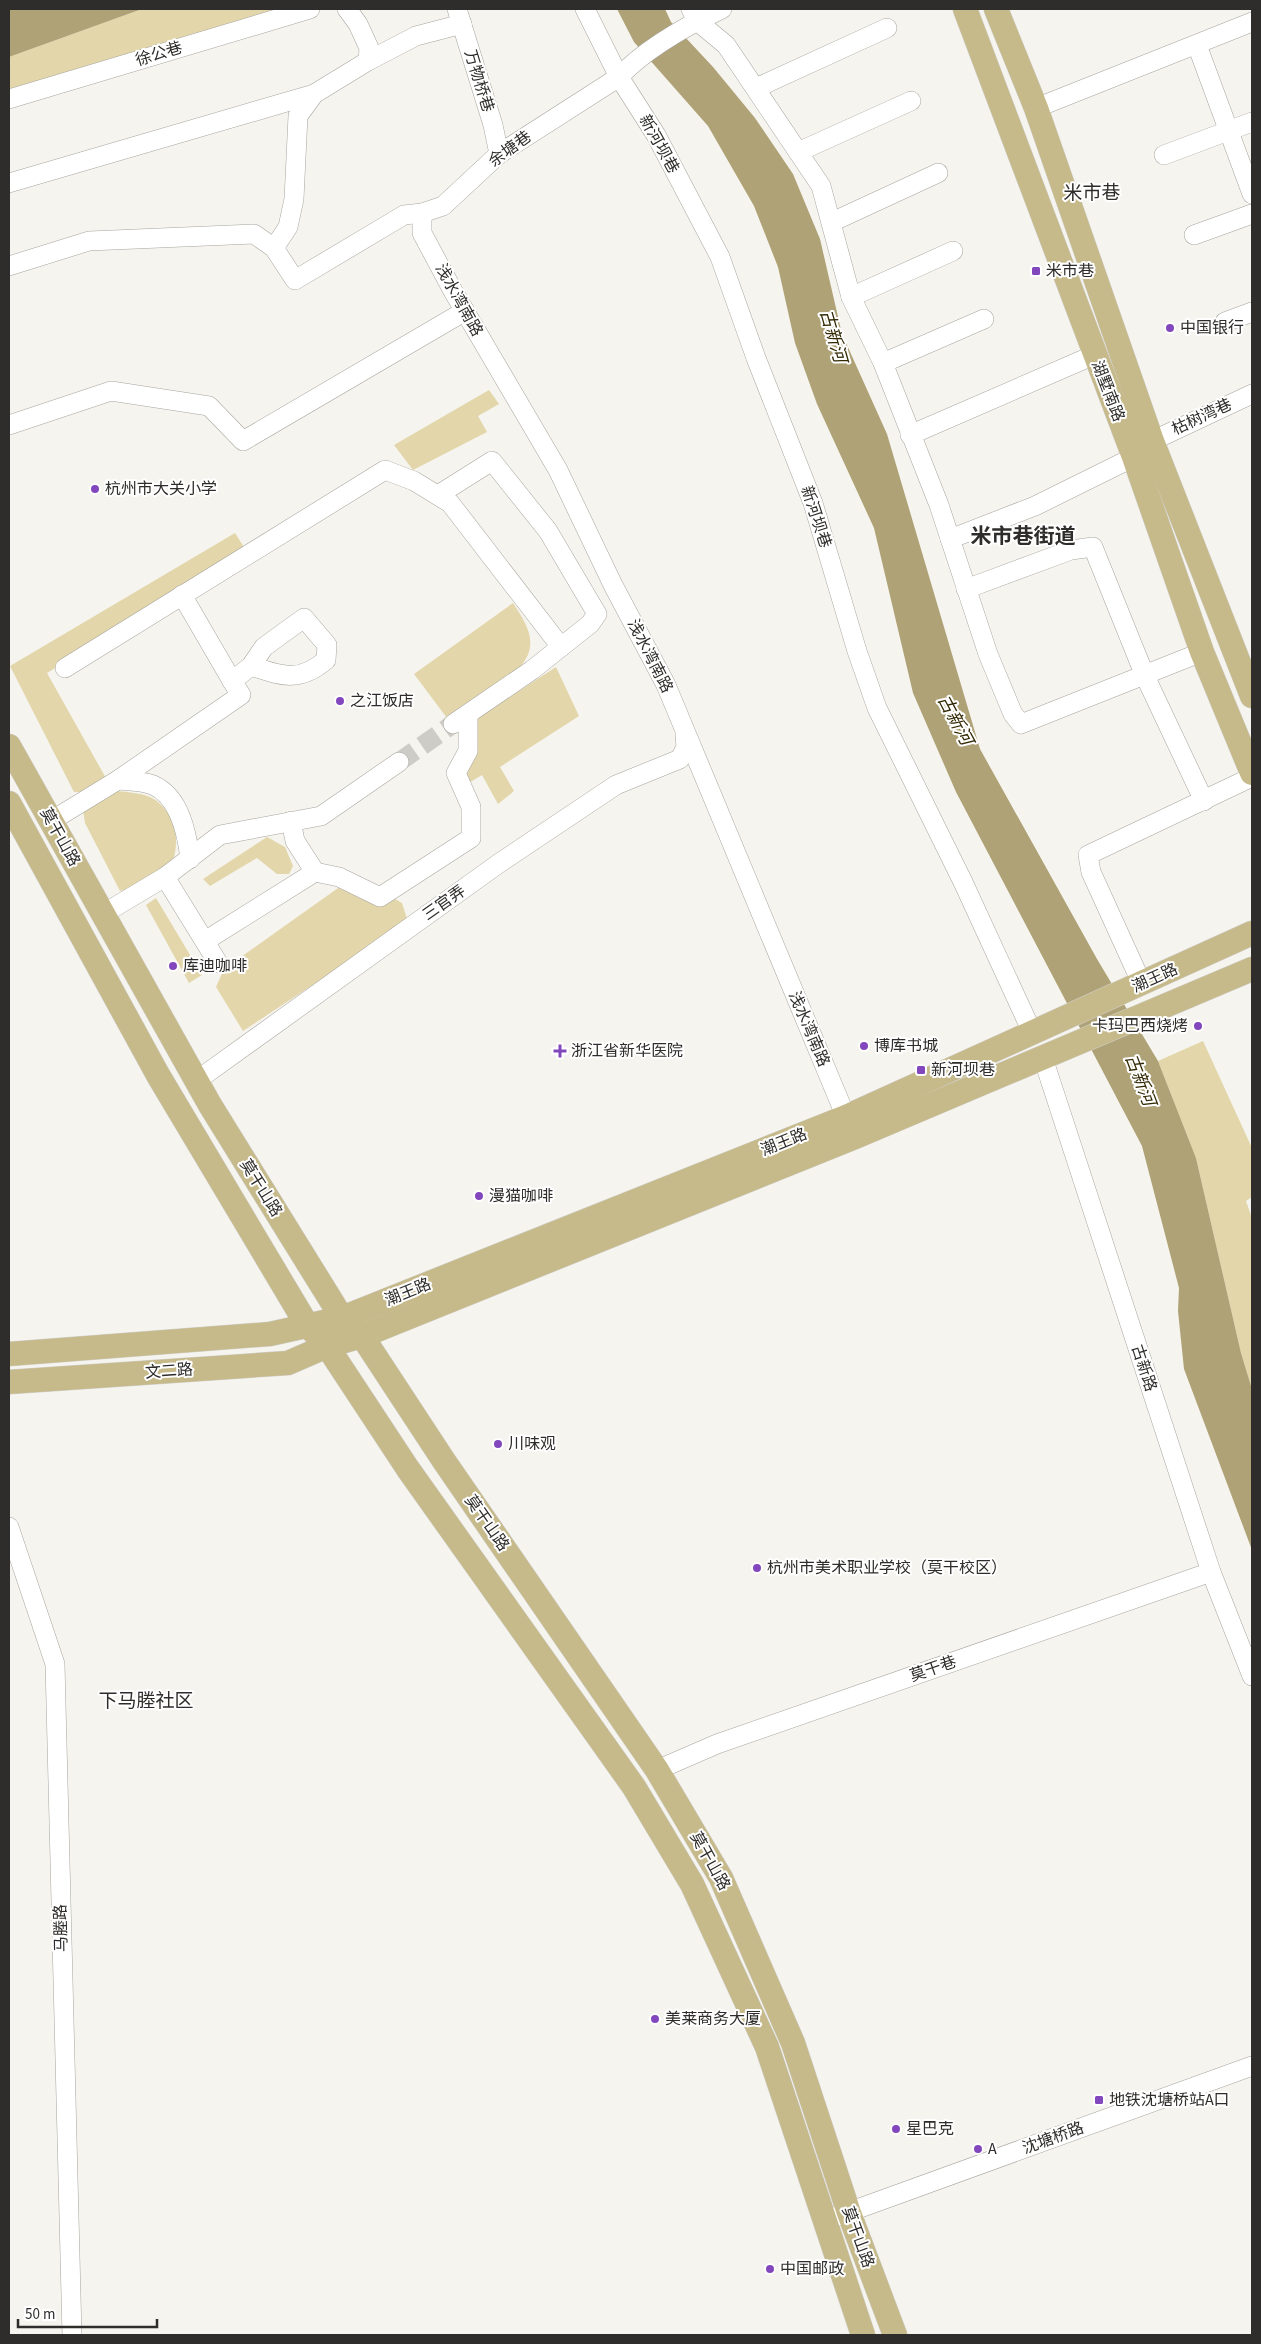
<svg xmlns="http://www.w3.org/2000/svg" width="1261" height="2344" font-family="'Source Sans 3','Noto Sans SC',sans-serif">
<rect width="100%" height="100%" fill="#f6f4ee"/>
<g fill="#e2d6aa">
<path d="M 142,9 L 298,9 L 9,92 L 9,57 Z"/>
<path d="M 489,390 L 499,404 L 478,416 L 487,432 L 413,470 L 394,445 Z"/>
<path d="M 235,533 L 247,552 L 47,673 L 107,780 L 83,792 L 74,792 L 10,666 Z"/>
<path d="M 513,603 C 528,626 540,645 519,668 L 447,718 L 414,674 Z"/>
<path d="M 556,667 L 579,716 L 500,767 L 514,791 L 498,804 L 482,775 L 467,784 L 461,765 L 474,720 Z"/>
<path d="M 116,791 C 128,792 143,793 154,799 C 161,804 171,814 174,823 C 177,834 178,859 168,868 C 156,878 136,888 120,891 L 85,823 L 83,810 Z"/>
<path d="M 267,837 L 285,847 L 293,866 L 289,874 L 277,874 L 257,858 L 210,886 L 203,879 Z"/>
<path d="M 355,876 L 402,903 L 408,922 L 243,1031 L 216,987 L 224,969 Z"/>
<path d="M 156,898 L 202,975 L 189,983 L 146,905 Z"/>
<path d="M 1203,1041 L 1252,1148 L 1252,1197 L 1246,1201 L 1252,1218 L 1252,1389 L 1241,1353 L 1196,1158 L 1158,1061 Z"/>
</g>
<g fill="#aea276">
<path d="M 9,9 L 142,9 L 9,57 Z"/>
<path d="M 617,9 L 665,9 L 671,22 L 713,67 L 755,118 L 793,174 L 820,239 L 842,334 L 887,434 L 980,749 L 1097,959 L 1158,1061 L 1196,1158 L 1241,1353 L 1252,1389 L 1252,1550 L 1184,1369 L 1178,1311 L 1179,1288 L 1142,1146 L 956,792 L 913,693 L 874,528 L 817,404 L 795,343 L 778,267 L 754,206 L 708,126 L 634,42 Z"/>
</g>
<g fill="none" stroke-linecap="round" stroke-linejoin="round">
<path stroke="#ceccc7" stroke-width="19" stroke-dasharray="19 9" stroke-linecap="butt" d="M 399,762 L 453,724"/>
<g stroke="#a7a59f" stroke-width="20">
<g id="minor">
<path d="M 347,9 L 358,24 L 369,48 L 368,61"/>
<path d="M 457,9 L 493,125 L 499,154"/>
<path d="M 585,9 L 619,77 L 656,135 L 720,257 L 756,358 L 813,503 L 857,651 L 877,708 L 963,882 L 1032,1032"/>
<path d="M 691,9 L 697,21 L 726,45 L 821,186 L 851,297 L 883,363 L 939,505 L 988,654 L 1013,714 L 1021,724 L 1202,652"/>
<path d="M 1197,45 L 1252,194"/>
<path d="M 756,88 L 887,28"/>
<path d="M 9,99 L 310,9"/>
<path d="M 1036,108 L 1252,22"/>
<path d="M 798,152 L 911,101"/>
<path d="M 1164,155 L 1252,122"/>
<path d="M 9,183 L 314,94"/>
<path d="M 422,213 L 422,233 L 453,291 L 558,470 L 613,585 L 666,685 L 846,1117"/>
<path d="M 832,222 L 938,173"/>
<path d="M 1194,235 L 1252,214"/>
<path d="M 274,248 L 288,227 L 294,199 L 298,116 L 314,94 L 368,61 L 416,36 L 462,24"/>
<path d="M 9,266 L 89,241 L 254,234 L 274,248 L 295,280 L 404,215 L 422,213 L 443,206 L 499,154 L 619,77 C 646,48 686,26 722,9"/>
<path d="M 851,297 L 953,251"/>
<path d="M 1225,322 L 1252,312"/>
<path d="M 883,363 L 984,319"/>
<path d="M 9,425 L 111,391 L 209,406 L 243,441 L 465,311"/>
<path d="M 910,435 L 1094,355"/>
<path d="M 1152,441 L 1252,394"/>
<path d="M 438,495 L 492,461 L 548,531 L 597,614 L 590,624 L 561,647"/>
<path d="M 950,539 L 1035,506 L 1134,457"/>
<path d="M 966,589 L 1071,550 L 1093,547 L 1145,676 L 1204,801"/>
<path d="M 182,595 L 232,681"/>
<path d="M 65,668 L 385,470 L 414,481 L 450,503 L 561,647 L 532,670 L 453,724"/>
<path d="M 118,780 C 129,781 142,781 153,785 C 180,797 187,833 190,859"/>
<path d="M 51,821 L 118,780 L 241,695 L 232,681 L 251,666 C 282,676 299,683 326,660 L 327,645 L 304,618 L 264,647 L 251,666"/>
<path d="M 291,821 L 295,841 L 315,872 L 339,877 L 380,897 L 471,838 L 471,807 L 456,773 L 468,751 L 468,714"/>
<path d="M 165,877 L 218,963"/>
<path d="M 103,914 L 165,877 L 220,835 L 321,816 L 399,762"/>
<path d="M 205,941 L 315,872"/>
<path d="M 1142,984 L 1091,872 L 1088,855 L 1252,777"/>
<path d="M 1043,1058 L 1211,1572 L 1252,1676"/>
<path d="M 196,1081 L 498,864 L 616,785 L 680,759 L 686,747 L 685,735"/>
<path d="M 9,1527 L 55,1664 L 72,2335"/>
<path d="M 657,1770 L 717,1744 L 1211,1572"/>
<path d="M 824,2221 L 1252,2066"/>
</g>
</g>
<g stroke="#d1d1d0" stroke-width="25">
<g id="major">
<path d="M 965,9 L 1134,457 L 1202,652 L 1252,773"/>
<path d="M 996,9 L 1036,108 L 1152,441 L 1252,696"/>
<path d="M 9,746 L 210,1105 L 342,1318 L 362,1336 L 444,1461 L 657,1770 L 721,1878 L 793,2043 L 849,2213 L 895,2335"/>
<path d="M 9,803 L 158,1075 L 307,1325 L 327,1346 L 408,1469 L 634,1787 L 692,1884 L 767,2047 L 863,2335"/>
<path d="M 9,1354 L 270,1334 L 342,1318 L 846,1117 L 1252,933"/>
<path d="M 9,1382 L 288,1363 L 327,1346 L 362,1336 L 855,1137 L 1252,969"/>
</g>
</g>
<use href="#minor" stroke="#fff" stroke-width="19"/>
<use href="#major" stroke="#c7ba8a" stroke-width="24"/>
</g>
<g fill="#8347bd" stroke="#fff" stroke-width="2">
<rect x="1031" y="266" width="10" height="10" rx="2.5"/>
<circle cx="1170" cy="328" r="5"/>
<circle cx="95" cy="489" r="5"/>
<circle cx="340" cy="701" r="5"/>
<circle cx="173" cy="966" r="5"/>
<circle cx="1198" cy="1026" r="5"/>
<circle cx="864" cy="1046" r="5"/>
<path d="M557.5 1043.5h5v5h5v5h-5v5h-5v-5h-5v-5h5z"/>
<rect x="916" y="1065" width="10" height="10" rx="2.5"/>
<circle cx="479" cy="1196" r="5"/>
<circle cx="498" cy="1444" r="5"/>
<circle cx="757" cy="1568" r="5"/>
<circle cx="655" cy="2019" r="5"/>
<rect x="1094" y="2095" width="10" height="10" rx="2.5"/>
<circle cx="896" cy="2129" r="5"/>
<circle cx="978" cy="2149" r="5"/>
<circle cx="770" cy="2269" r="5"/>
</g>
<g text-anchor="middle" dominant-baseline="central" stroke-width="4" stroke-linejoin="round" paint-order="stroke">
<g font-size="16" fill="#2e2d2b" stroke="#fff">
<text transform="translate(159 54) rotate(-17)">徐公巷</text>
<text transform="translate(479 81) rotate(73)">万物桥巷</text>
<text transform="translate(659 144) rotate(61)">新河坝巷</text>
<text transform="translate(510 149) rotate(-36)">余塘巷</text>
<text transform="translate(459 300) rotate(61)">浅水湾南路</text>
<text transform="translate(1108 391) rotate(69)">湖墅南路</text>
<text transform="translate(1202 417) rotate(-25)">枯树湾巷</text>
<text transform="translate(816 517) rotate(72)">新河坝巷</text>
<text transform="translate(650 656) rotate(63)">浅水湾南路</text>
<text transform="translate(60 837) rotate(61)">莫干山路</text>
<text transform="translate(444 903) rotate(-35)">三官弄</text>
<text transform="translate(1155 978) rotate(-24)">潮王路</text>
<text transform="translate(809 1029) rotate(67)">浅水湾南路</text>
<text transform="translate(784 1142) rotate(-22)">潮王路</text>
<text transform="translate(261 1188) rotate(58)">莫干山路</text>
<text transform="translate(408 1292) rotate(-22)">潮王路</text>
<text transform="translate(1144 1368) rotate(72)">古新路</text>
<text transform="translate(169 1371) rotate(-4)">文二路</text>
<text transform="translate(487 1523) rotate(55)">莫干山路</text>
<text transform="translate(933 1669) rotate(-19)">莫干巷</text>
<text transform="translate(710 1861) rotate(61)">莫干山路</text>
<text transform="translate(61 1928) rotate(-91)">马塍路</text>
<text transform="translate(1053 2138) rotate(-20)">沈塘桥路</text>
<text transform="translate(858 2237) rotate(70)">莫干山路</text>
</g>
<g font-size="16" fill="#2e2d2b" stroke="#fff" text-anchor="start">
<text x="1046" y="271">米市巷</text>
<text x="1180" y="328">中国银行</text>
<text x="105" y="489">杭州市大关小学</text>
<text x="350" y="701">之江饭店</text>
<text x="183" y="966">库迪咖啡</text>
<text x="1188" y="1026" text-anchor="end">卡玛巴西烧烤</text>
<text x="874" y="1046">博库书城</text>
<text x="571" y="1051">浙江省新华医院</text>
<text x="931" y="1070">新河坝巷</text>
<text x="489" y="1196">漫猫咖啡</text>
<text x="508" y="1444">川味观</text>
<text x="767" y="1568">杭州市美术职业学校（莫干校区）</text>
<text x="665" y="2019">美莱商务大厦</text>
<text x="1109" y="2100">地铁沈塘桥站A口</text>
<text x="906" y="2129">星巴克</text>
<text x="988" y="2149">A</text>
<text x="780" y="2269">中国邮政</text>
</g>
<g font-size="18" font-style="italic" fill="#322903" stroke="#fff">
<text transform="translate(833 336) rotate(74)">古新河</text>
<text transform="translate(955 720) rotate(62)">古新河</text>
<text transform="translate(1140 1080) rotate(69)">古新河</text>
</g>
<g font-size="19" fill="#2e2d2b" stroke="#fff">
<text x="1092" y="193">米市巷</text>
<text x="146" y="1701">下马塍社区</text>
</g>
<g font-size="21" font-weight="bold" fill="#2e2d2b" stroke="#fff">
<text x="1023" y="536">米市巷街道</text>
</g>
</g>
<rect width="1261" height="2344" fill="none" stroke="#2e2d2b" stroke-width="20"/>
<path d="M18 2319v8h139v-8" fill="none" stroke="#2e2d2b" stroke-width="2.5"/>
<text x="25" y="2319" font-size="15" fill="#2e2d2b" stroke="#ffffff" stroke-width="4" paint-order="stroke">50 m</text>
</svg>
